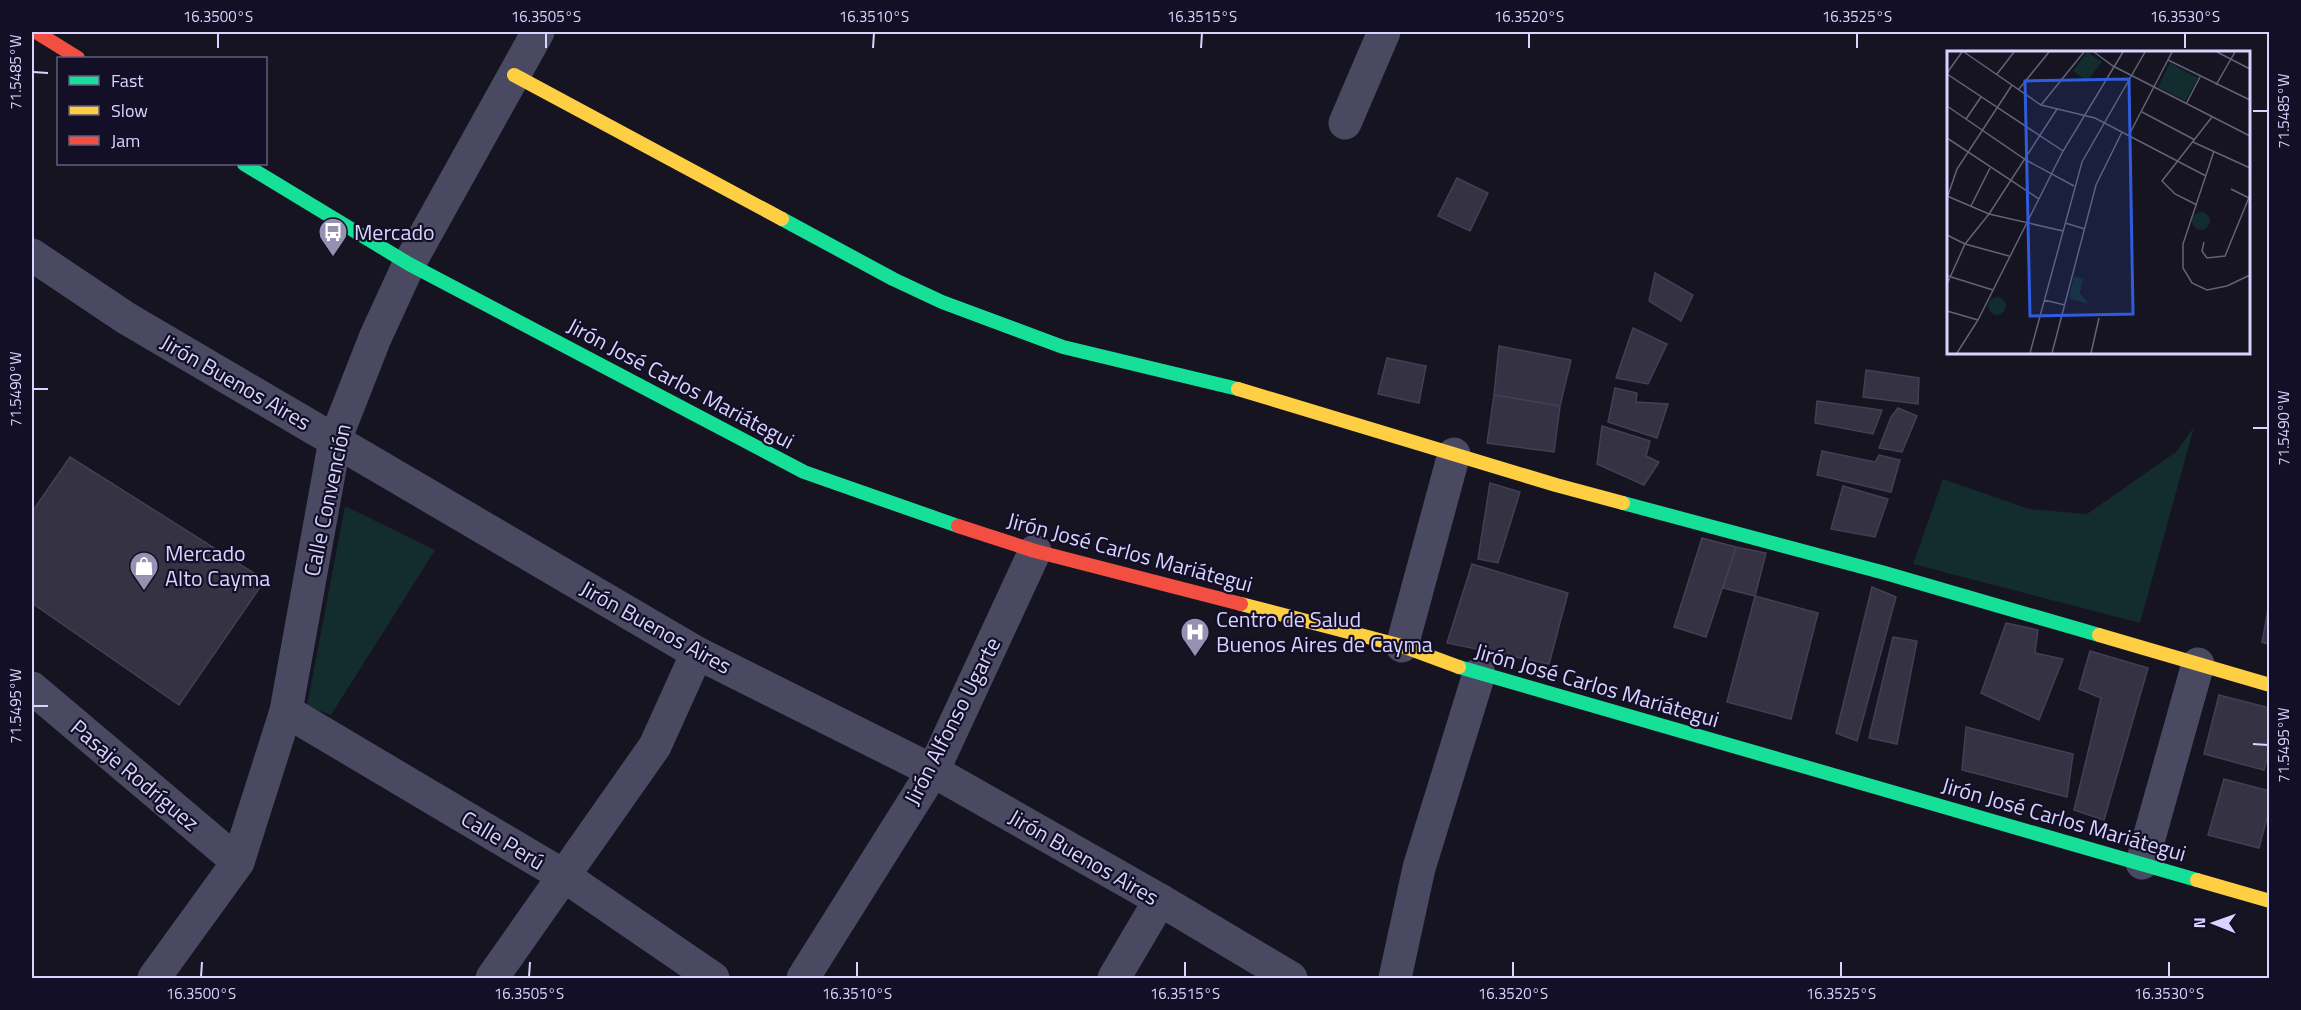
<svg xmlns="http://www.w3.org/2000/svg" width="2301" height="1010" font-family="'Titillium Web',sans-serif">
<rect width="100%" height="100%" fill="#161421"/>
<g fill="#132c2d">
<path d="M 2194,427 L 2140,623 L 1913,564 L 1943,479 L 2029,509 L 2087,514 L 2176,452 Z"/>
<path d="M 345,506 L 435,550 L 331,715 L 307,706 Z"/>
</g>
<g fill="#343243" stroke="#433f54" stroke-width="1.5">
<path d="M 1457,178 L 1488,193 L 1470,231 L 1438,216 Z"/>
<path d="M 1655,273 L 1693,295 L 1681,321 L 1649,301 Z"/>
<path d="M 1633,328 L 1667,344 L 1648,384 L 1616,378 Z"/>
<path d="M 1499,346 L 1571,360 L 1560,406 L 1494,395 Z"/>
<path d="M 1387,358 L 1426,366 L 1419,403 L 1378,394 Z"/>
<path d="M 1866,370 L 1919,378 L 1918,404 L 1863,397 Z"/>
<path d="M 1615,388 L 1637,393 L 1636,402 L 1668,404 L 1657,438 L 1608,422 Z"/>
<path d="M 1494,395 L 1560,406 L 1554,452 L 1487,443 Z"/>
<path d="M 1817,401 L 1882,410 L 1873,434 L 1815,423 Z"/>
<path d="M 1898,408 L 1917,416 L 1902,452 L 1879,448 L 1891,417 Z"/>
<path d="M 1602,426 L 1650,441 L 1646,456 L 1659,462 L 1644,485 L 1597,464 Z"/>
<path d="M 1822,451 L 1875,462 L 1879,455 L 1900,460 L 1891,492 L 1817,475 Z"/>
<path d="M 70,457 L 265,580 L 179,705 L 32,603 L 32,512 Z"/>
<path d="M 1490,483 L 1520,492 L 1498,563 L 1478,559 Z"/>
<path d="M 1843,486 L 1888,499 L 1875,537 L 1831,529 Z"/>
<path d="M 1702,538 L 1736,547 L 1706,637 L 1674,627 Z"/>
<path d="M 1736,547 L 1766,553 L 1755,596 L 1723,588 Z"/>
<path d="M 1472,564 L 1568,593 L 1549,664 L 1447,643 Z"/>
<path d="M 1872,587 L 1896,597 L 1857,741 L 1836,733 Z"/>
<path d="M 1755,596 L 1818,613 L 1791,719 L 1727,702 Z"/>
<path d="M 2270,599 L 2270,645 L 2262,642 Z"/>
<path d="M 2006,623 L 2038,630 L 2035,653 L 2063,659 L 2039,720 L 1981,693 Z"/>
<path d="M 1893,637 L 1917,641 L 1897,744 L 1869,738 Z"/>
<path d="M 2090,651 L 2148,668 L 2104,820 L 2074,810 L 2101,698 L 2079,689 Z"/>
<path d="M 2219,695 L 2270,708 L 2270,749 L 2264,770 L 2204,754 Z"/>
<path d="M 1966,727 L 2073,754 L 2067,797 L 1962,770 Z"/>
<path d="M 2224,779 L 2270,791 L 2270,807 L 2259,848 L 2208,835 Z"/>
</g>
<g fill="none" stroke-linecap="round" stroke-linejoin="round">
<g stroke="#4a4962" stroke-width="33">
<path d="M 1345,123 L 1384,32"/>
<path d="M 32,255 L 126,318 L 697,653 L 933,771 L 1160,900 L 1291,978"/>
<path d="M 1402,646 L 1454,454"/>
<path d="M 32,688 L 238,862"/>
<path d="M 286,711 L 564,876 L 713,978"/>
<path d="M 2142,863 L 2198,664"/>
<path d="M 154,978 L 238,862 L 286,711 L 335,440 L 375,338 L 409,264 L 538,32"/>
<path d="M 492,978 L 655,746 L 697,653"/>
<path d="M 803,978 L 933,771 L 1035,551"/>
<path d="M 1114,978 L 1160,900"/>
<path d="M 1395,978 L 1419,868 L 1479,674"/>
</g>
<g stroke="#16e098" stroke-width="14">
<path d="M 244,164 L 409,264 L 804,472 L 958,526"/>
<path d="M 782,219 L 893,279 L 942,302 L 1063,347 L 1238,389"/>
<path d="M 1623,503 L 1885,573 L 2099,635"/>
<path d="M 1459,667 L 2197,880"/>
</g>
<g stroke="#ffcf43" stroke-width="14">
<path d="M 514,75 L 782,219"/>
<path d="M 1238,389 L 1556,485 L 1623,503"/>
<path d="M 1241,604 L 1402,646 L 1459,667"/>
<path d="M 2099,635 L 2270,685"/>
<path d="M 2197,880 L 2270,901"/>
</g>
<g stroke="#f24e42" stroke-width="14">
<path d="M 36,32 L 78,58"/>
<path d="M 958,526 L 1035,551 L 1241,604"/>
</g>
</g>
<path fill="none" stroke="#d9d4ff" stroke-width="2" d="M 218,48 L 218,33M 546,48 L 546,33M 873,48 L 874,33M 1201,48 L 1202,33M 1529,48 L 1529,33M 1857,48 L 1857,33M 2185,48 L 2185,33M 33,72 L 48,73M 2253,111 L 2268,111M 33,389 L 48,389M 2253,428 L 2268,428M 33,706 L 48,706M 2253,744 L 2268,745M 201,977 L 202,962M 529,977 L 530,962M 857,977 L 857,962M 1185,977 L 1185,962M 1513,977 L 1513,962M 1841,977 L 1841,962M 2169,977 L 2169,962"/>
<defs>
<g id="bus-pin" transform="scale(1.5)"><path d="M0 17L-7.5 6A9.5 9.5 0 1 1 7.5 6Z" fill="#9591b1" stroke="#130f26"/><path d="M-5-6H5V4H4V6H2V4H-2V6H-4V4H-5ZM-3.5-4V0h7V-4ZM-3.5 1.2v1.5H-2V1.2ZM2 1.2v1.5H3.5V1.2Z" fill="#fff"/></g>
<g id="shop-pin" transform="scale(1.5)"><path d="M0 17L-7.5 6A9.5 9.5 0 1 1 7.5 6Z" fill="#9591b1" stroke="#130f26"/><path d="M-5-2.5h2.3a2.7 3.5 0 0 1 5.4 0H5L5.5 6h-11ZM-1.5-2.5h3a1.5 2.3 0 0 0-3 0Z" fill="#fff"/></g>
<g id="hospital-pin" transform="scale(1.5)"><path d="M0 17L-7.5 6A9.5 9.5 0 1 1 7.5 6Z" fill="#9591b1" stroke="#130f26"/><path d="M-5-5h3v3.5h4V-5h3V5h-3V1.5h-4V5h-3Z" fill="#fff"/></g>
</defs>
<g fill-rule="evenodd">
<use href="#bus-pin" x="333" y="232"/>
<use href="#shop-pin" x="144" y="566"/>
<use href="#hospital-pin" x="1195" y="632"/>
</g>
<g text-anchor="middle" dominant-baseline="central" stroke-width="4.5" stroke-linejoin="round" paint-order="stroke">
<g font-size="22" fill="#d9d4ff" stroke="#130f26" text-anchor="start">
<text x="354" y="232">Mercado</text>
<text x="165" y="553">Mercado<tspan x="165" dy="25">Alto Cayma</tspan></text>
<text x="1216" y="619">Centro de Salud<tspan x="1216" dy="25">Buenos Aires de Cayma</tspan></text>
</g>
<g font-size="22" fill="#d9d4ff" stroke="#130f26">
<text transform="translate(236 382) rotate(30)">Jirón Buenos Aires</text>
<text transform="translate(681 383) rotate(28)">Jirón José Carlos Mariátegui</text>
<text transform="translate(327 500) rotate(-78)">Calle Convención</text>
<text transform="translate(1130 552) rotate(15)">Jirón José Carlos Mariátegui</text>
<text transform="translate(656 627) rotate(29)">Jirón Buenos Aires</text>
<text transform="translate(1597 685) rotate(16)">Jirón José Carlos Mariátegui</text>
<text transform="translate(952 721) rotate(-63)">Jirón Alfonso Ugarte</text>
<text transform="translate(135 775) rotate(40)">Pasaje Rodríguez</text>
<text transform="translate(2064 819) rotate(16)">Jirón José Carlos Mariátegui</text>
<text transform="translate(503 840) rotate(31)">Calle Perú</text>
<text transform="translate(1084 857) rotate(30)">Jirón Buenos Aires</text>
</g>
</g>
<g transform="translate(1947 51)">
<rect width="303" height="303" fill="#161421"/>
<path d="M 140,1 L 155,11 L 140,30 L 126,20 ZM 223,12 L 251,27 L 238,50 L 211,36 ZM245 170a9 9 0 1 1 18 0a9 9 0 1 1-18 0ZM 127,225 L 136,228 L 133,242 L 142,253 L 122,248 ZM41 255a9 9 0 1 1 18 0a9 9 0 1 1-18 0Z" fill="#132c2d"/>
<path fill="none" stroke="#64617a" stroke-width="1.5" d="M 17,1 L 94,54 L 148,67 L 259,125M 147,1 L 166,15 L 303,85M 270,1 L 303,18M 221,9 L 303,49M 0,22 L 15,1M 0,23 L 116,100M 50,23 L 67,1M 269,34 L 288,1M 72,38 L 102,1M 239,53 L 253,26M 94,54 L 137,1M 0,55 L 79,109 L 127,135M 195,61 L 248,89M 19,68 L 34,46M 182,84 L 225,1M 0,87 L 92,148M 246,91 L 303,117M 267,100 L 236,193 L 236,217 L 245,232 L 260,239 L 280,235 L 303,224M 284,138 L 302,147M 0,145 L 42,163 L 116,180M 0,147 L 10,118 L 65,34M 250,154 L 228,143 L 215,130 L 265,66M 24,155 L 43,117M 118,172 L 138,178M 0,184 L 18,193 L 62,205M 257,191 L 255,200 L 260,207 L 278,205 L 303,144M 1,225 L 46,239M 0,233 L 18,193 L 42,163 L 110,58M 97,249 L 118,254M 0,260 L 31,269M 10,302 L 31,269 L 116,100 L 176,1M 83,302 L 135,111 L 198,1M 105,302 L 149,134 L 175,81M 144,302 L 152,267"/>
<path fill="#305bdc" fill-opacity="0.15" stroke="#305bdc" stroke-width="3" d="M 182,28 L 186,263 L 83,265 L 78,30 Z"/>
<rect width="303" height="303" fill="none" stroke="#d9d4ff" stroke-width="3"/>
</g>
<rect width="2301" height="1010" fill="none" stroke="#130f26" stroke-width="66"/>
<rect x="57" y="57" width="210" height="108" fill="#130f26" stroke="#625e7d" stroke-width="1.5"/>
<rect x="69" y="76" width="30" height="9" fill="#16e098" stroke="#625e7d" stroke-width="1.5"/>
<text x="111" y="87" font-size="18" fill="#d9d4ff">Fast</text>
<rect x="69" y="106" width="30" height="9" fill="#ffcf43" stroke="#625e7d" stroke-width="1.5"/>
<text x="111" y="117" font-size="18" fill="#d9d4ff">Slow</text>
<rect x="69" y="136" width="30" height="9" fill="#f24e42" stroke="#625e7d" stroke-width="1.5"/>
<text x="111" y="147" font-size="18" fill="#d9d4ff">Jam</text>
<g transform="translate(2214 923) rotate(271)" stroke="#130f26" stroke-width="4.5" paint-order="stroke">
<path d="M0-4.5L10 22L0 15L-10 22Z" fill="#d9d4ff"/>
<text y="-9" font-size="16" font-weight="bold" text-anchor="middle" fill="#d9d4ff">N</text>
</g>
<rect x="33" y="33" width="2235" height="944" fill="none" stroke="#d9d4ff" stroke-width="2"/>
<g font-size="15" text-anchor="middle" fill="#d9d4ff">
<text x="218" y="22">16.3500°S</text>
<text x="546" y="22">16.3505°S</text>
<text x="874" y="22">16.3510°S</text>
<text x="1202" y="22">16.3515°S</text>
<text x="1529" y="22">16.3520°S</text>
<text x="1857" y="22">16.3525°S</text>
<text x="2185" y="22">16.3530°S</text>
<text transform="translate(16 72) rotate(-90)" y="5">71.5485°W</text>
<text transform="translate(2284 111) rotate(-90)" y="5">71.5485°W</text>
<text transform="translate(16 389) rotate(-90)" y="5">71.5490°W</text>
<text transform="translate(2284 428) rotate(-90)" y="5">71.5490°W</text>
<text transform="translate(16 706) rotate(-90)" y="5">71.5495°W</text>
<text transform="translate(2284 745) rotate(-90)" y="5">71.5495°W</text>
<text x="201" y="999">16.3500°S</text>
<text x="529" y="999">16.3505°S</text>
<text x="857" y="999">16.3510°S</text>
<text x="1185" y="999">16.3515°S</text>
<text x="1513" y="999">16.3520°S</text>
<text x="1841" y="999">16.3525°S</text>
<text x="2169" y="999">16.3530°S</text>
</g>
</svg>
